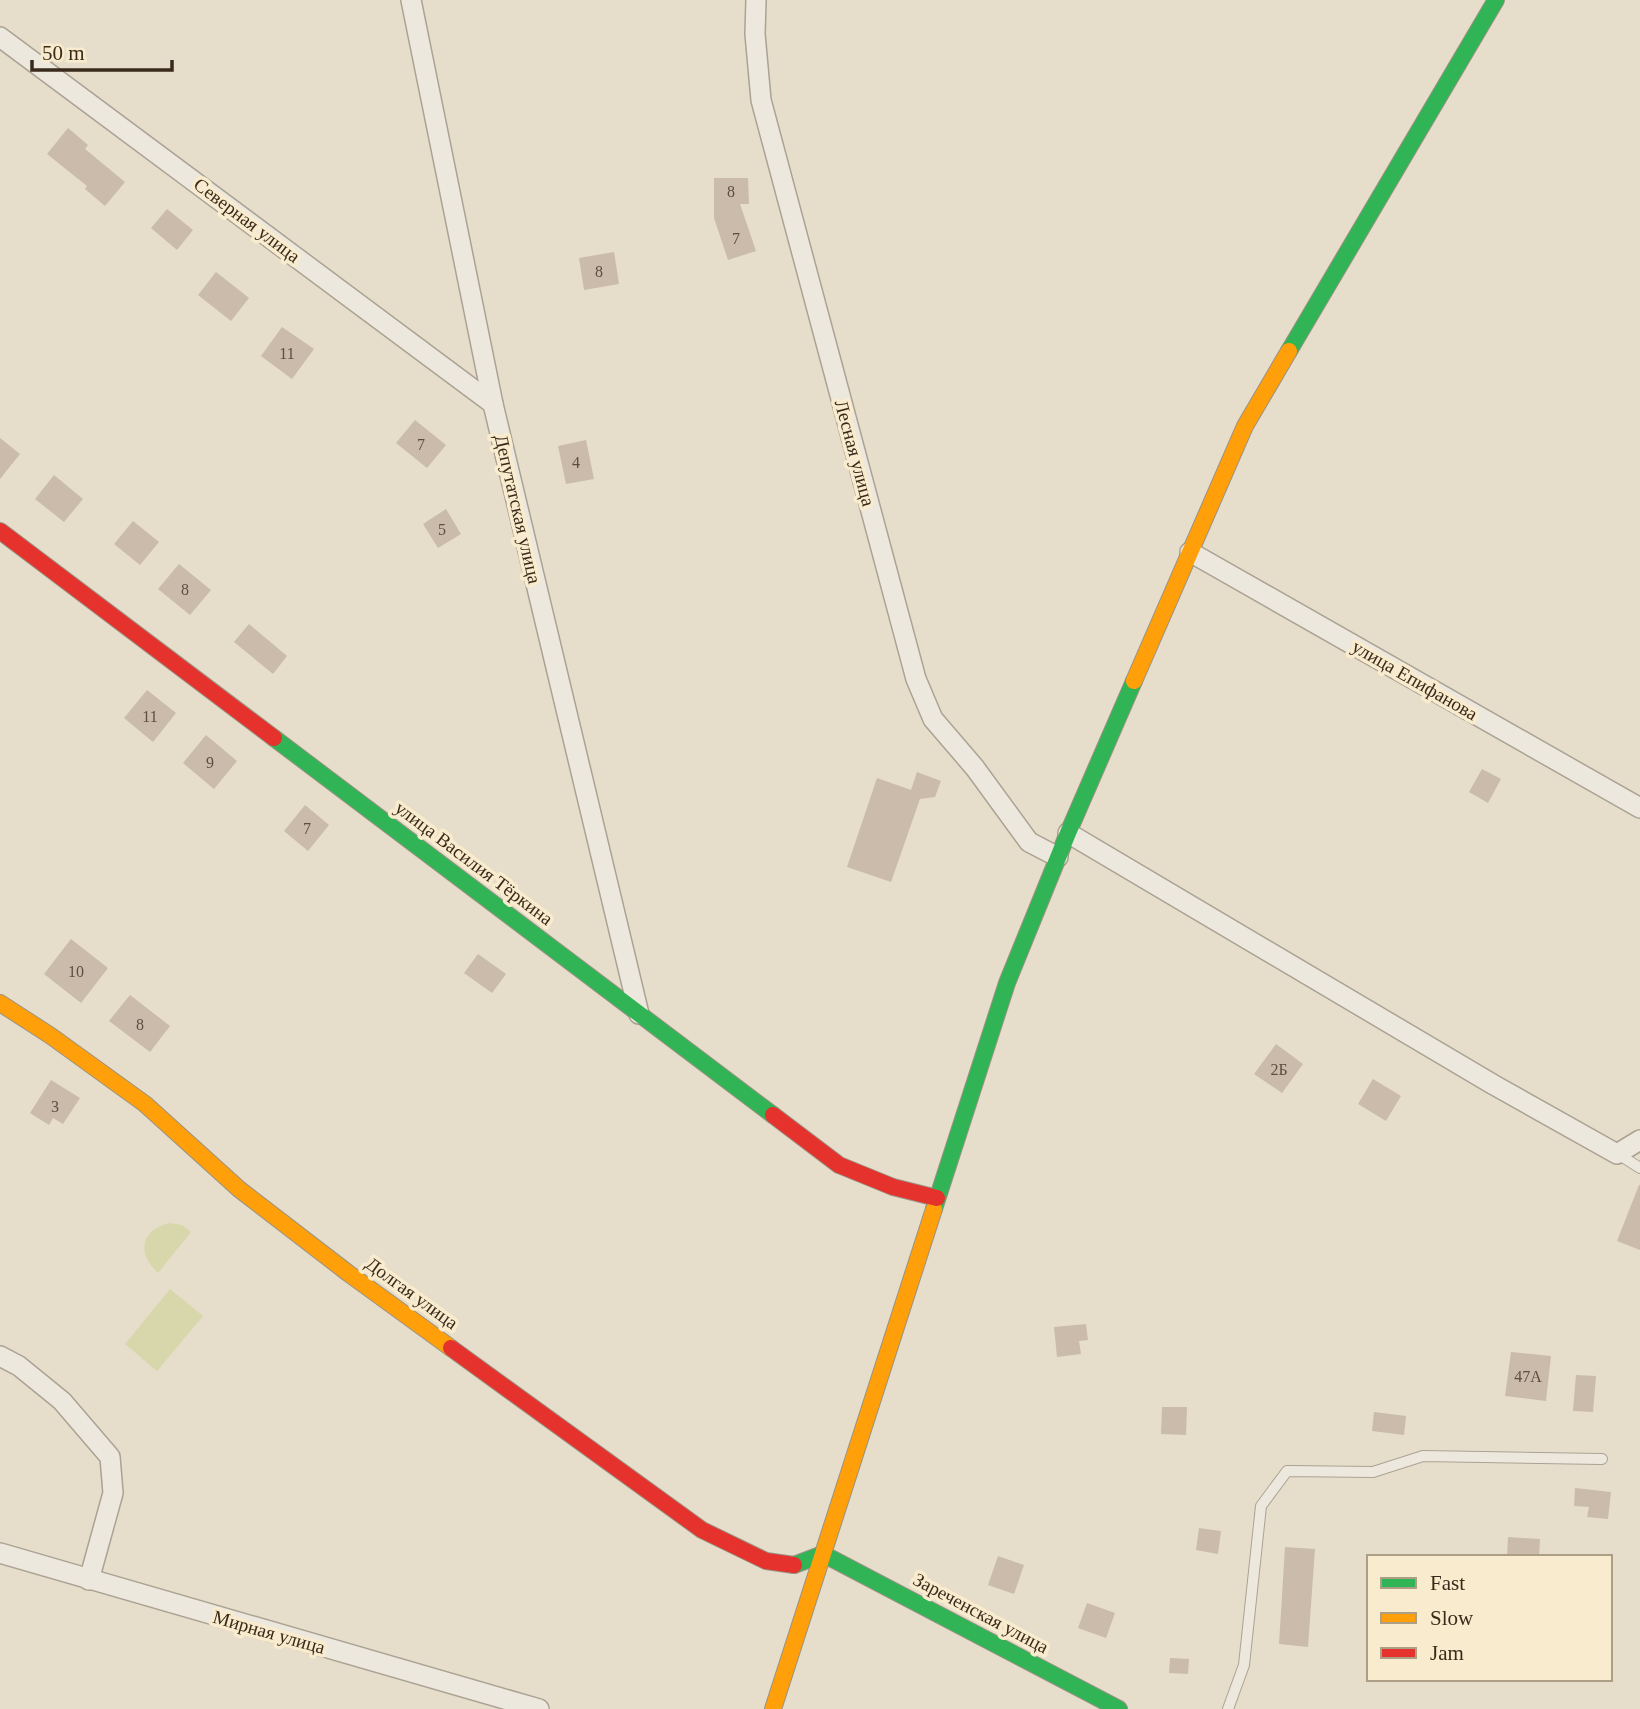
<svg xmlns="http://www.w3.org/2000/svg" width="1640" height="1709" font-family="Georgia,serif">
<rect width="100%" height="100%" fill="#e6deca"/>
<g fill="#d7d7ab">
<path d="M 170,1223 L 182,1225 L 191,1232 L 158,1273 C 136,1253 141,1229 170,1223 Z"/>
<path d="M 170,1289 L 203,1316 L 157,1371 L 125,1344 Z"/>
</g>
<g fill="#cabbaa">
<path d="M 68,128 L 88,145 L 85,149 L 125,182 L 105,206 L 85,189 L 87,186 L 47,154 Z"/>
<path d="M 714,178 L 748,178 L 749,204 L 740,204 L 756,251 L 728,260 L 714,218 Z"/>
<path d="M 167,209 L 193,230 L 177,250 L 151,228 Z"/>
<path d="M 614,252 L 619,284 L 584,290 L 579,258 Z"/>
<path d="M 216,272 L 249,298 L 231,321 L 198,295 Z"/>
<path d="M 282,327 L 314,349 L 292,379 L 261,356 Z"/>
<path d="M 415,420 L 446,445 L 427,468 L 396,443 Z"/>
<path d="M 0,438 L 20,454 L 0,479 Z"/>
<path d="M 586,440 L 594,479 L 566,484 L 558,446 Z"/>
<path d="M 54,475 L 83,499 L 64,522 L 35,499 Z"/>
<path d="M 446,509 L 461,534 L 438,548 L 423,524 Z"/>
<path d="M 133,521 L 159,542 L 140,565 L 114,544 Z"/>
<path d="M 179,564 L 211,590 L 190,615 L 158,589 Z"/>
<path d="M 249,624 L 287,656 L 273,674 L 234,642 Z"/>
<path d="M 147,690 L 176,713 L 153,742 L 124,718 Z"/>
<path d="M 206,735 L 237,761 L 214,789 L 183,763 Z"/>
<path d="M 1482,769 L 1501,779 L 1488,803 L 1469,792 Z"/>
<path d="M 917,772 L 941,781 L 935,797 L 920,799 L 891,882 L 847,867 L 877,778 L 911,790 Z"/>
<path d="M 305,805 L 329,825 L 308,851 L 284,831 Z"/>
<path d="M 71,939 L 108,968 L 81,1003 L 44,974 Z"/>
<path d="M 478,954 L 506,974 L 492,993 L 464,973 Z"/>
<path d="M 130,995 L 170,1026 L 150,1052 L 109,1021 Z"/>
<path d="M 1276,1044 L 1303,1064 L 1282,1093 L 1254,1074 Z"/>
<path d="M 1373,1079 L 1401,1096 L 1386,1121 L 1358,1104 Z"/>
<path d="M 51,1080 L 80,1098 L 63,1124 L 53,1118 L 49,1125 L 30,1113 Z"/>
<path d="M 1639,1185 L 1640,1185 L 1640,1250 L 1617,1241 Z"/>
<path d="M 1086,1324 L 1088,1340 L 1079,1341 L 1081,1354 L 1057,1357 L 1054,1327 Z"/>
<path d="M 1511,1352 L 1551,1356 L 1546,1401 L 1505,1396 Z"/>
<path d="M 1576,1375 L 1596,1376 L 1593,1412 L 1573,1411 Z"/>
<path d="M 1162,1407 L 1187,1407 L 1186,1435 L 1161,1434 Z"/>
<path d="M 1374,1412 L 1406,1416 L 1404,1435 L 1372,1431 Z"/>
<path d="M 1575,1488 L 1611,1492 L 1608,1519 L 1587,1517 L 1589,1507 L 1574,1506 Z"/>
<path d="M 1199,1528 L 1221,1531 L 1218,1554 L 1196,1550 Z"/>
<path d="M 1508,1537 L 1540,1539 L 1539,1557 L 1507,1557 Z"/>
<path d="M 1285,1547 L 1315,1549 L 1308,1647 L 1279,1644 Z"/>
<path d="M 998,1556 L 1024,1565 L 1014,1594 L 988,1585 Z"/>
<path d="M 1087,1603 L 1115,1613 L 1106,1638 L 1078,1628 Z"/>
<path d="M 1170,1658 L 1189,1659 L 1188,1674 L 1169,1673 Z"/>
</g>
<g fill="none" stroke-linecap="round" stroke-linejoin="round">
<g stroke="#aba294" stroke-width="12">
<g id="lane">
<path d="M 1618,1154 L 1640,1168"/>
<path d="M 1228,1709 L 1244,1665 L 1261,1506 L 1287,1471 L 1373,1472 L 1423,1456 L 1602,1459"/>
</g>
</g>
<g stroke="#aba294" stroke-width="22">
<g id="street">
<path d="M 411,0 L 493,404 L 639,1014"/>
<path d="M 756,0 L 755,34 L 761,100 L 916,679 L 933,719 L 975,768 L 1029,842 L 1058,857"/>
<path d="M 0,37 L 493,404"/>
<path d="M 1190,552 L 1640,808"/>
<path d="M 1068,833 L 1494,1085 L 1617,1154 L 1640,1140"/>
<path d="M 0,1356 L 19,1366 L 62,1401 L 110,1457 L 113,1493 L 89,1580"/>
<path d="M 0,1553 L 539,1709"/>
</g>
</g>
<g stroke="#9a9284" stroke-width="18">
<g id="fast">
<path d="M 1289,351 L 1496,0"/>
<path d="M 274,738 L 773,1115"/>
<path d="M 934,1209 L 1007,983 L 1068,833 L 1134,681"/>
<path d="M 794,1565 L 823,1554 L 1119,1709"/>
</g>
</g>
<g stroke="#9a9284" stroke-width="18">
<g id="slow">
<path d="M 1134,681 L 1245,426 L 1289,351"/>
<path d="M 0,1003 L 51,1036 L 145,1104 L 239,1189 L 348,1273 L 451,1348"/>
<path d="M 773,1709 L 934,1209"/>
</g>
</g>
<g stroke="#9a9284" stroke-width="18">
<g id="jam">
<path d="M 0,531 L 274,738"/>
<path d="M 773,1115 L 839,1165 L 893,1187 L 937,1198"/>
<path d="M 451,1348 L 702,1530 L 766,1561 L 794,1565"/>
</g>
</g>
<use href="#lane" stroke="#ede8dd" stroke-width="10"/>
<use href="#street" stroke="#ede8dd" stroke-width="19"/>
<use href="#fast" stroke="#30b455" stroke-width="16"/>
<use href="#slow" stroke="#ff9f0a" stroke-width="16"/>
<use href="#jam" stroke="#e5322d" stroke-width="16"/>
</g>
<g text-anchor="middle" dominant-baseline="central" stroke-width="7" stroke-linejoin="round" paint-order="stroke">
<g font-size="16" fill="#5e4e3f">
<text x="731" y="191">8</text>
<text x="736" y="238">7</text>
<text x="599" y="271">8</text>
<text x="287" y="353">11</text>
<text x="421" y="444">7</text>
<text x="576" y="462">4</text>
<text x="442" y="529">5</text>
<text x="185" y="589">8</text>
<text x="150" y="716">11</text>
<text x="210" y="762">9</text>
<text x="307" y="828">7</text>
<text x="76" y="971">10</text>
<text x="140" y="1024">8</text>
<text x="1279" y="1069">2Б</text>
<text x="55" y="1106">3</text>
<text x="1528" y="1376">47А</text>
</g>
<g font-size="19" fill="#3a2a1b" stroke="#f9ecce">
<text transform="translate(247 220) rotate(37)">Северная улица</text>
<text transform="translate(855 453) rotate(75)">Лесная улица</text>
<text transform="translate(518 509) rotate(77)">Депутатская улица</text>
<text transform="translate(1415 680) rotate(30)">улица Епифанова</text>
<text transform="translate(474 863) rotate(37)">улица Василия Тёркина</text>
<text transform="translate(412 1293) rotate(36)">Долгая улица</text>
<text transform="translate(981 1613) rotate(28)">Зареченская улица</text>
<text transform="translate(269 1632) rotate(16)">Мирная улица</text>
</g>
</g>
<rect x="1367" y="1555" width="245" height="126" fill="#f9ecce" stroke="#ad9e86" stroke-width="2"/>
<rect x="1381" y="1578" width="35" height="10" fill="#30b455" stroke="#ad9e86" stroke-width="2"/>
<text x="1430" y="1590" font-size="21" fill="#3a2a1b">Fast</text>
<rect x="1381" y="1613" width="35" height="10" fill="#ff9f0a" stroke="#ad9e86" stroke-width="2"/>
<text x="1430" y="1625" font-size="21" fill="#3a2a1b">Slow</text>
<rect x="1381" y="1648" width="35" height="10" fill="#e5322d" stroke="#ad9e86" stroke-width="2"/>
<text x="1430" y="1660" font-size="21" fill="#3a2a1b">Jam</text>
<path d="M32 60v10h140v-10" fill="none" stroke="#3a2a1b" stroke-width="3.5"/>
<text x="42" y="60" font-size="21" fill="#3a2a1b" stroke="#f9ecce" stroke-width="5" paint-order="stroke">50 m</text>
</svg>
